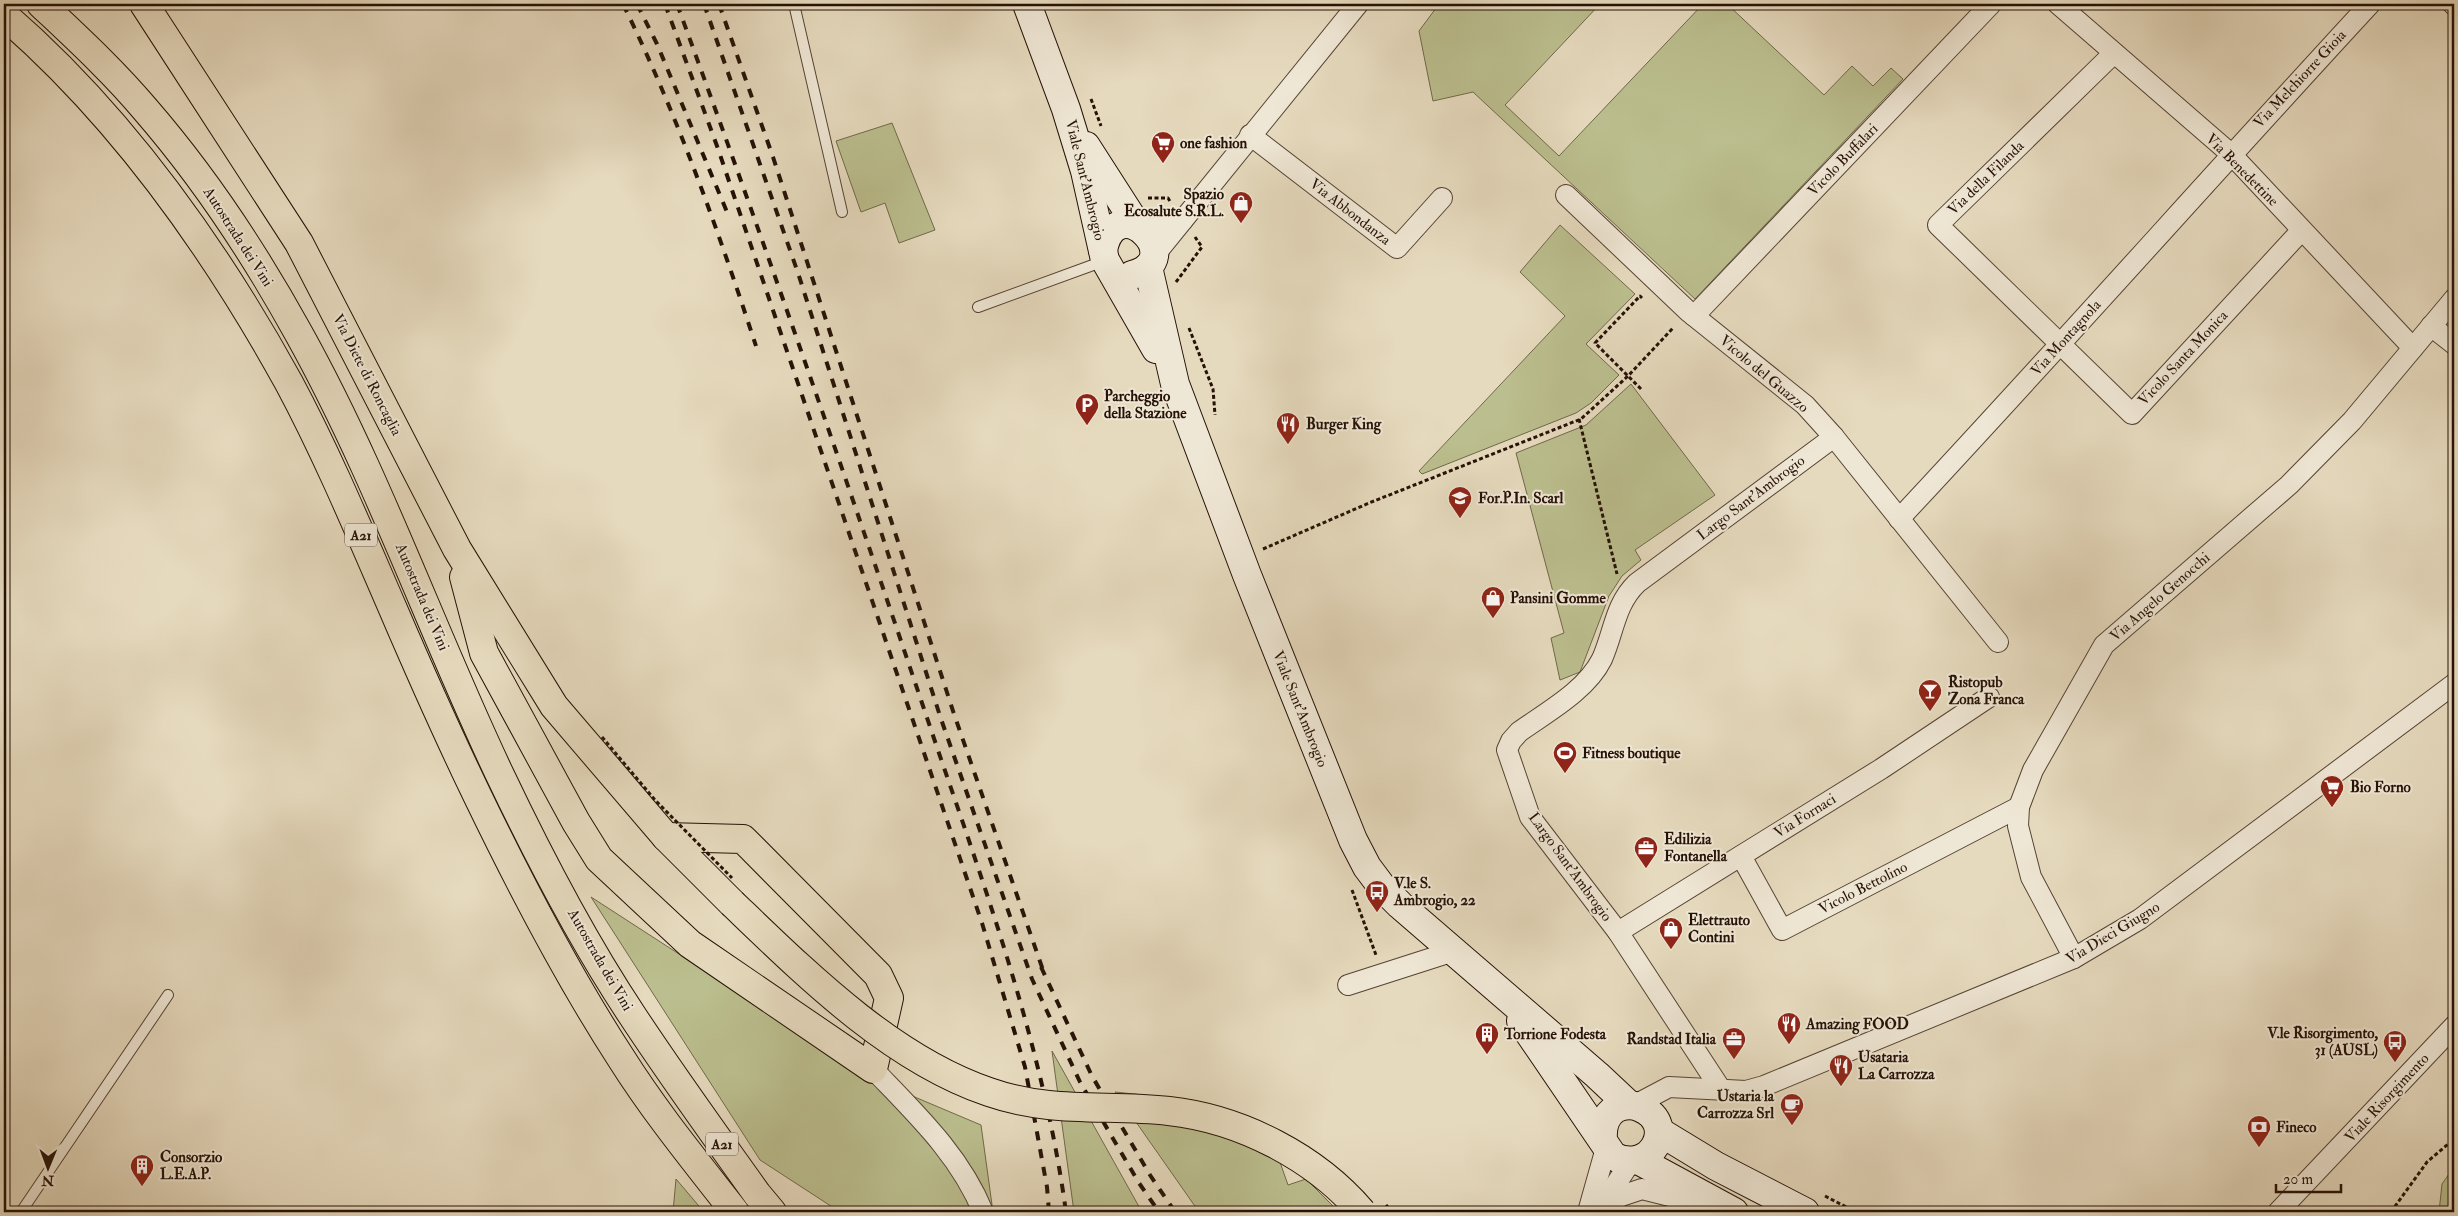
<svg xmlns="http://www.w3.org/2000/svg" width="2458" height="1216" font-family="'IM FELL Double Pica',serif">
<rect width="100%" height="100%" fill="#e6dabe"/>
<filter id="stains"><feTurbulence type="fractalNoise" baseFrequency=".004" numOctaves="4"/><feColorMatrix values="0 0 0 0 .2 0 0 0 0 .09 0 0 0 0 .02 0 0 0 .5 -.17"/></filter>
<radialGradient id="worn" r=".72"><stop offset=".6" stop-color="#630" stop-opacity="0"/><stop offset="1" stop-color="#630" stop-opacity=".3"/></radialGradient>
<g fill="#bbbe8e" stroke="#70684a">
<path d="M 1439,4 L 1600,4 L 1505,105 L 1559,156 L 1703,4 L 1727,4 L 1824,95 L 1852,66 L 1873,86 L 1891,68 L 1903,79 L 1695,299 L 1473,92 L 1433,101 L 1419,31 Z"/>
<path d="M 892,123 L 935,230 L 899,243 L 885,203 L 861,212 L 836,141 Z"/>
<path d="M 1560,225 L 1635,294 L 1586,344 L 1619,375 L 1591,403 L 1576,413 L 1422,474 L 1419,471 L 1565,316 L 1520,272 Z"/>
<path d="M 1631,384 L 1715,495 L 1635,550 L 1641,560 L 1622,576 L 1609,596 L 1580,672 L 1560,680 L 1551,638 L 1564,633 L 1516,453 L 1586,425 Z"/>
<path d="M 591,897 L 872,1079 L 981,1125 L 993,1212 L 840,1212 L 760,1160 Z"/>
<path d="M 1052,1051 L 1142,1212 L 1074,1212 Z"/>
<path d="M 1115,1092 L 1192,1100 L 1268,1128 L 1288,1185 L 1306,1179 L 1339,1212 L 1199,1212 Z"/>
<path d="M 2454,1167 L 2454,1212 L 2439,1212 L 2442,1184 Z"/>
<path d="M 676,1179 L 704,1212 L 673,1212 Z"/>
</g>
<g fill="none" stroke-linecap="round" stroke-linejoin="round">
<g stroke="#554334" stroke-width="12">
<g id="service">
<path d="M 794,4 L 842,212"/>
<path d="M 978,307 L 1104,261"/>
<path d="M 21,1212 L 168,995"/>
</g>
</g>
<g stroke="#554334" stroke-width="22">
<g id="minor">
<path d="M 2058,4 L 2231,154 L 2413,348"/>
<path d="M 2453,4 L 2454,5"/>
<path d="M 2114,53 L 1938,225 L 2132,414 L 2301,231"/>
<path d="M 1250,135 L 1397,248 L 1442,198"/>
<path d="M 1566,195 L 1689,312 L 1805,405 L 1834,437 L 1998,642"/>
<path d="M 1183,220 L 1358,4"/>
<path d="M 1144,230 L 1183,220 L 1153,257"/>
<path d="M 1694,316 L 1991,4"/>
<path d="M 2431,326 L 2454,344"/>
<path d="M 1899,519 C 2058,349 2212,175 2370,4"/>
<path d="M 1741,856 L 1782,930 L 2019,807"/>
<path d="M 1618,932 L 1881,769 L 1989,697"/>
<path d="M 2074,958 L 2031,877 L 2018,826 L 2019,807 L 2033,770 L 2104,645 L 2289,485 L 2352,421 L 2454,299"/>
<path d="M 1348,985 L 1454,951"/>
<path d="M 873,1069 C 915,1113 960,1155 983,1212"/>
<path d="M 1720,1088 L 1618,932 L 1530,817 L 1507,750 L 1511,741 L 1519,732 C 1547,712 1586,691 1602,659 C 1614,632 1615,604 1637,583 L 1834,437"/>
<path d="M 1635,1105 L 1669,1087 L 1746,1091 L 1764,1086 L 2074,958 L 2140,919 L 2454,684"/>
<path d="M 1603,1204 L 1631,1161"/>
<path d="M 1588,1212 L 1606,1148"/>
<path d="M 1598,1212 L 1621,1196 L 1642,1189 L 1706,1205"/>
<path d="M 2278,1212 L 2454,1026"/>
</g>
</g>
<g stroke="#251106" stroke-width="30">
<g id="secondary">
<path d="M 1027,4 L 1066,109 L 1085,171 L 1105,260 L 1156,349"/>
<path d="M 1086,146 L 1138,227"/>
<path d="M 1103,250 C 1116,186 1191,259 1132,275"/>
<path d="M 1148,267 L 1175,384 L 1247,575 L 1353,840 L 1367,867 L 1382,887 L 1400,905 L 1597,1075 L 1629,1105"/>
<path d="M 1521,1021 L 1613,1156 C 1650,1176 1679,1125 1641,1108 C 1632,1104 1624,1104 1615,1109 C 1605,1116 1602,1127 1603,1139"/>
<path d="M 1660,1132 L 1716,1166 L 1805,1212"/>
<path d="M 1638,1160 L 1734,1212"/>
</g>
</g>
<g stroke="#251106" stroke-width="30">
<g id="primary">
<path d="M 144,4 L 299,243 L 457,549 L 554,706 L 666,837 L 732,903"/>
<path d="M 464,577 L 484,653 L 576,822 L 599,859 L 690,944 L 873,1069 L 889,998 L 878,975 L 743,839 L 666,837"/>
</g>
</g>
<g stroke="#251106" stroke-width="30">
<g id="motorway">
<path d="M 41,4 C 77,38 113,71 145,109 C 204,177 256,256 299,334 C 378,476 431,630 500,775 C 539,857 582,940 632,1015 C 672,1076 715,1135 757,1194 L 772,1212"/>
<path d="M 4,15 C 122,117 214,247 289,383 C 328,456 360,533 393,609 C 420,672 448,735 478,797 C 521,886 567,975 621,1058 C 655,1112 696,1162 735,1212"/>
</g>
</g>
<g stroke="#251106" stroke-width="3" stroke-dasharray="4 2.5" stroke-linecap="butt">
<path d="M 1091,99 L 1101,126"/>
<path d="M 1148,198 L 1168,198 L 1171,203"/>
<path d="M 1176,282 L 1202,247 L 1195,237"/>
<path d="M 1189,328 L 1213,389 L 1215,415"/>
<path d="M 1641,389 L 1595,343 L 1640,296 L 1642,298"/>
<path d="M 1579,419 L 1617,574"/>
<path d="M 1263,549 L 1369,503 L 1581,419 L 1628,376 L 1673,328"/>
<path d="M 1352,890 L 1376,955"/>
<path d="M 1825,1196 L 1856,1212"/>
<path d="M 2391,1212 L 2427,1162 L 2454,1139"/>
</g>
<use href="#service" stroke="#efe7d5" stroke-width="10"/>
<use href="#minor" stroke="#efe7d5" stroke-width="20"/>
<use href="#secondary" stroke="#efe7d5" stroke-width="28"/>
<use href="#primary" stroke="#e6dabe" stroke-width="28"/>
<use href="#motorway" stroke="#e6dabe" stroke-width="28"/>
<g stroke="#251106" stroke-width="4" stroke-dasharray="9 9" stroke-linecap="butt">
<path d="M 623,4 C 677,114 718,230 756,346"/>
<path d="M 637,4 L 657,44 L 727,212"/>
<path d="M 665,4 L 717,146 L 982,923 L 1025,1067 L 1047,1187 L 1049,1212"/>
<path d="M 677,4 C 762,236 843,469 922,703 C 978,870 1042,1036 1066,1212"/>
<path d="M 704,4 L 798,273 L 941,719 L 1032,979 L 1080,1082 L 1139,1183 L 1159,1212"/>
<path d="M 719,4 L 773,157 L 954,714 L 1044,973"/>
<path d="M 1041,967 L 1092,1076 L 1150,1175 L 1175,1212"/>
</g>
<g stroke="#251106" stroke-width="30" stroke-linecap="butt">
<path id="primary-bridge" d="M 732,903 C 805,973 891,1059 989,1092 C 1052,1114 1106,1104 1169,1111 C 1241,1119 1315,1157 1362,1212"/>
</g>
<g stroke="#251106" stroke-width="3" stroke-dasharray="4 2.5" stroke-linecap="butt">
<path d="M 602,737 L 655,800 L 732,878"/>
<path d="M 1386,1205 L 1392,1212"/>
</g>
<use href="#primary-bridge" stroke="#e6dabe" stroke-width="28"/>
</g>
<defs>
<g id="supermarket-pin" transform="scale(1.25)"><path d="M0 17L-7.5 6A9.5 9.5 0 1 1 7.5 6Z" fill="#8f2418" stroke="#efe7d5"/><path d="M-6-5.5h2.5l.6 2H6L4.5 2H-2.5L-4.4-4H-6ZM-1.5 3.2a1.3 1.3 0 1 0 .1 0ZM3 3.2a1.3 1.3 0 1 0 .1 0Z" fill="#fff"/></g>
<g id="shop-pin" transform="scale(1.25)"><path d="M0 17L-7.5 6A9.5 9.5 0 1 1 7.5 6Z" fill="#8f2418" stroke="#efe7d5"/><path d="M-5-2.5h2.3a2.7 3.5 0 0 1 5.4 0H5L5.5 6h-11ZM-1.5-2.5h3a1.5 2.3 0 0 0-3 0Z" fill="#fff"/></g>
<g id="parking-pin" transform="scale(1.25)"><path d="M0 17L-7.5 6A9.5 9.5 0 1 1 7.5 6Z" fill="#8f2418" stroke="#efe7d5"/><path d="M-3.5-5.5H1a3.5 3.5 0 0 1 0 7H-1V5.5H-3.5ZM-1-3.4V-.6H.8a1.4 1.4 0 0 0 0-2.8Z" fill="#fff"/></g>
<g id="restaurant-pin" transform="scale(1.25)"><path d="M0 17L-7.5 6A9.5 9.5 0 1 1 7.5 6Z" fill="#8f2418" stroke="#efe7d5"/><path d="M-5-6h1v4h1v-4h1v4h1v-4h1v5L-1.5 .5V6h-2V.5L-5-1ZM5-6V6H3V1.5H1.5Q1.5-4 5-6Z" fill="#fff"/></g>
<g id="university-pin" transform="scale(1.25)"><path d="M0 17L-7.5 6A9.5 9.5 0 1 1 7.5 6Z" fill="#8f2418" stroke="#efe7d5"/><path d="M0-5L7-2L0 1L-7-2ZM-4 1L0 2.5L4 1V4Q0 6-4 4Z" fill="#fff"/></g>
<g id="bar-pin" transform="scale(1.25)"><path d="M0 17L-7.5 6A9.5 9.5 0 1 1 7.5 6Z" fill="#8f2418" stroke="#efe7d5"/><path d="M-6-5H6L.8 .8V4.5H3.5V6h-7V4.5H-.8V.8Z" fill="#fff"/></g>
<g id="stadium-pin" transform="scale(1.25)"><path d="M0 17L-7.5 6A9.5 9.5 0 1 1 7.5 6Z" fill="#8f2418" stroke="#efe7d5"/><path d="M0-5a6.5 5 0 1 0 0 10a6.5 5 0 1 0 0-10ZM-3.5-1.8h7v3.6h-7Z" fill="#fff"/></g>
<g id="office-pin" transform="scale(1.25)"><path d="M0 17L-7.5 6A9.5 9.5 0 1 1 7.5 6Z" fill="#8f2418" stroke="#efe7d5"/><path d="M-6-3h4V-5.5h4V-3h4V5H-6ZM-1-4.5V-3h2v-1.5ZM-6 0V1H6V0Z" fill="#fff"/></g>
<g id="bus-pin" transform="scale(1.25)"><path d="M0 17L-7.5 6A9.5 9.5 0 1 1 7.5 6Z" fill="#8f2418" stroke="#efe7d5"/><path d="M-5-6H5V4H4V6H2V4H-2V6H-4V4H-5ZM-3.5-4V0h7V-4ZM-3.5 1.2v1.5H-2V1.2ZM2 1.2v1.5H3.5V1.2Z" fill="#fff"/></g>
<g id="building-pin" transform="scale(1.25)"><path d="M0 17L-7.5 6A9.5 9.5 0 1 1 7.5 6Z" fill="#8f2418" stroke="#efe7d5"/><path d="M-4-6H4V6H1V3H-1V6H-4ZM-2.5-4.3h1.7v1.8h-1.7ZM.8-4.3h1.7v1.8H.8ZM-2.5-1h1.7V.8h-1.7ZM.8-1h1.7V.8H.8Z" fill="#fff"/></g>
<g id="cafe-pin" transform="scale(1.25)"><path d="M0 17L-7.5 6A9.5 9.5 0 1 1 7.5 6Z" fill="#8f2418" stroke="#efe7d5"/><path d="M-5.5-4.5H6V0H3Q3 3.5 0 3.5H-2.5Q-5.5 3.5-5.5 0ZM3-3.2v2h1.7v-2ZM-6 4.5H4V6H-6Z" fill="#fff"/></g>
<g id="bank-pin" transform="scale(1.25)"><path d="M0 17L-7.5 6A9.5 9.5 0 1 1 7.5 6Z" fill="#8f2418" stroke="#efe7d5"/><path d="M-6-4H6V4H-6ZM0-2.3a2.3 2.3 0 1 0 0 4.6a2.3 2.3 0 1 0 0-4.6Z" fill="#fff"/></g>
</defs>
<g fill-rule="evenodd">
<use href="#supermarket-pin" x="1163" y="143"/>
<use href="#shop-pin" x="1241" y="203"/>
<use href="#parking-pin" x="1087" y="405"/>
<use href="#restaurant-pin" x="1288" y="424"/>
<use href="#university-pin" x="1460" y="498"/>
<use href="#shop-pin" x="1493" y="598"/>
<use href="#bar-pin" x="1930" y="691"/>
<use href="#stadium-pin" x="1565" y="753"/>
<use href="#supermarket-pin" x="2332" y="787"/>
<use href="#office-pin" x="1646" y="848"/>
<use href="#bus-pin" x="1377" y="892"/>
<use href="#shop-pin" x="1671" y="929"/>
<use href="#restaurant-pin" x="1789" y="1024"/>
<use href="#building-pin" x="1487" y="1034"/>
<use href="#office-pin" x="1734" y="1039"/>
<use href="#bus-pin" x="2395" y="1042"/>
<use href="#restaurant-pin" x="1841" y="1066"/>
<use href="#cafe-pin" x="1792" y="1105"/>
<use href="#bank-pin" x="2259" y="1127"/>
<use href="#building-pin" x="142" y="1166"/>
</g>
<g text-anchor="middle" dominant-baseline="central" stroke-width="4" stroke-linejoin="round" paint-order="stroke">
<g fill="#efe7d5" stroke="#625144" stroke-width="1">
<rect x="345" y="523.5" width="32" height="23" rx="4"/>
<rect x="706" y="1132.5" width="32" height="23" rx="4"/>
</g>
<g font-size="14" font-weight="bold" fill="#251106">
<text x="361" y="535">A21</text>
<text x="722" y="1144">A21</text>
</g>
<g font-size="15" fill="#251106" stroke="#efe7d5">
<text transform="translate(2300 79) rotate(-47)">Via Melchiorre Gioia</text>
<text transform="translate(1843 160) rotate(-46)">Vicolo Buffalari</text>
<text transform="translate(2242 170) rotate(45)">Via Benedettine</text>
<text transform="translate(1986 178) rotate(-44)">Via della Filanda</text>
<text transform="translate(1085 180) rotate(76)">Viale Sant'Ambrogio</text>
<text transform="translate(1350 212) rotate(38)">Via Abbondanza</text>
<text transform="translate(238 237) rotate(57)">Autostrada dei Vini</text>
<text transform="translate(2066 338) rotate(-48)">Via Montagnola</text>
<text transform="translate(2183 358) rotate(-47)">Vicolo Santa Monica</text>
<text transform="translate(1764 374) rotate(40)">Vicolo del Guazzo</text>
<text transform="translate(367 375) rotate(63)">Via Diete di Roncaglia</text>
<text transform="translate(1751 498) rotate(-37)">Largo Sant'Ambrogio</text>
<text transform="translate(422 597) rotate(67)">Autostrada dei Vini</text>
<text transform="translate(2160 597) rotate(-41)">Via Angelo Genocchi</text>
<text transform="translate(1300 709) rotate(68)">Viale Sant'Ambrogio</text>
<text transform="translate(1805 816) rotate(-32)">Via Fornaci</text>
<text transform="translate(1570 867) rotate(54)">Largo Sant'Ambrogio</text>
<text transform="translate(1863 888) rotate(-27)">Vicolo Bettolino</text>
<text transform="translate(2113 933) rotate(-31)">Via Dieci Giugno</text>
<text transform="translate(600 960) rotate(60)">Autostrada dei Vini</text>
<text transform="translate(2387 1098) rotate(-47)">Viale Risorgimento</text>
</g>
<g font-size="15" font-weight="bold" fill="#251106" stroke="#efe7d5" text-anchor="start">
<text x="1180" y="143">one fashion</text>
<text x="1224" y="194" text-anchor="end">Spazio<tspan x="1224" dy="17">Ecosalute S.R.L.</tspan></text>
<text x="1104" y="396">Parcheggio<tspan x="1104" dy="17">della Stazione</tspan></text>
<text x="1306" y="424">Burger King</text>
<text x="1478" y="498">For.P.In. Scarl</text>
<text x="1510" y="598">Pansini Gomme</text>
<text x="1948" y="682">Ristopub<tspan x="1948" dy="17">Zona Franca</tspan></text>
<text x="1582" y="753">Fitness boutique</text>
<text x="2350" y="787">Bio Forno</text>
<text x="1664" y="839">Edilizia<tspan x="1664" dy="17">Fontanella</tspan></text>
<text x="1394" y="883">V.le S.<tspan x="1394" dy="17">Ambrogio, 22</tspan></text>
<text x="1688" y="920">Elettrauto<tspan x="1688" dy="17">Contini</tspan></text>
<text x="1806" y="1024">Amazing FOOD</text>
<text x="2378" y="1033" text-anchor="end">V.le Risorgimento,<tspan x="2378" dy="17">31 (AUSL)</tspan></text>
<text x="1504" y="1034">Torrione Fodesta</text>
<text x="1716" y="1039" text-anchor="end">Randstad Italia</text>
<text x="1858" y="1057">Usataria<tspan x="1858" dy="17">La Carrozza</tspan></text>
<text x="1774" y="1096" text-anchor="end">Ustaria la<tspan x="1774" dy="17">Carrozza Srl</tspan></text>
<text x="2276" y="1127">Fineco</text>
<text x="160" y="1157">Consorzio<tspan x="160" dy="17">L.E.A.P.</tspan></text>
</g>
</g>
<rect width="2458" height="1216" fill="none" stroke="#e6dabe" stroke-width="20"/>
<rect x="5" y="5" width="2448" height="1206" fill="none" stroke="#251106" stroke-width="2.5"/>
<rect x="10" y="10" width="2438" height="1196" fill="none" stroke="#251106"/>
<g transform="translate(48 1168) rotate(181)" stroke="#efe7d5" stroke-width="4" paint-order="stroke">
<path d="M0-4L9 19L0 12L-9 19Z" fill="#251106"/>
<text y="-8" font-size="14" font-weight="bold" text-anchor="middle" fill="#251106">N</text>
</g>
<path d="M2276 1184v8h65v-8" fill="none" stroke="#251106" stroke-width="2.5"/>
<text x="2283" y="1184" font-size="15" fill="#251106" stroke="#efe7d5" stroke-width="4" paint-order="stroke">20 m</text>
<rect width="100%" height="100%" filter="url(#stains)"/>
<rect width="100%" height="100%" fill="url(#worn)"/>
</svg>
